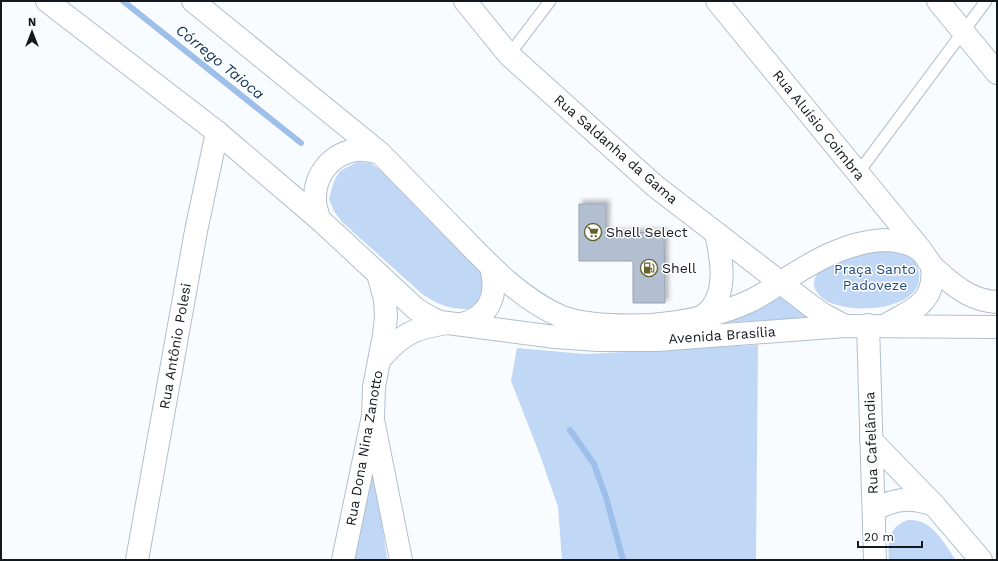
<svg xmlns="http://www.w3.org/2000/svg" width="998" height="561" font-family="'Work Sans',sans-serif">
<defs>
<filter id="shadow"><feDropShadow dx="3.5" dy="-3.5" stdDeviation="2" flood-color="#0004"/></filter>
</defs>
<rect width="100%" height="100%" fill="#f9fcff"/>
<g fill="#c0d7f5">
<path d="M 357,162 L 371,163 L 381,171 L 434,219 L 481,268 L 488,287 L 473,309 C 449,309 442,307 421,293 L 341,221 L 334,211 L 329,199 L 334,181 L 340,171 Z"/>
<path d="M 894,247 C 908,255 921,260 919,280 C 916,312 839,317 819,295 C 814,289 812,283 816,276 C 819,270 827,263 834,260 C 839,258 846,257 852,256 C 866,253 880,250 894,247 Z"/>
<path d="M 779,295 L 810,318 L 720,323 Z"/>
<path d="M 758,345 L 756,560 L 562,560 L 558,507 L 540,455 L 511,381 L 517,348 L 585,354 Z"/>
<path d="M 373,461 L 387,559 L 350,560 Z"/>
<path d="M 908,520 C 932,518 944,543 956,560 L 889,560 C 888,541 888,527 908,520 Z"/>
</g>
<g fill="none" stroke-linecap="round" stroke-linejoin="round">
<g stroke="#9dbfea" stroke-width="6">
<path d="M 123,1 L 301,143"/>
<path d="M 570,430 L 594,464 L 606,497 L 623,560"/>
</g>
</g>
<path fill="#b2bfd0" stroke="#96a3b3" filter="url(#shadow)" d="M 579,204 L 606,204 L 606,233 L 664,232 L 665,303 L 633,303 L 633,261 L 579,261 Z"/>
<g fill="none" stroke-linecap="round" stroke-linejoin="round">
<g stroke="#b1bece" stroke-width="13">
<g id="service">
<path d="M 509,55 L 550,1"/>
<path d="M 858,173 L 986,1"/>
</g>
</g>
<g stroke="#b1bece" stroke-width="24">
<g id="minor">
<path d="M 47,1 L 217,132 L 319,219"/>
<path d="M 193,1 L 380,153"/>
<path d="M 717,1 L 921,250"/>
<path d="M 938,1 L 997,73"/>
<path d="M 868,325 L 875,560"/>
<path d="M 871,440 L 934,505 L 981,560"/>
<path d="M 874,510 C 895,498 911,497 934,505"/>
<path d="M 137,560 L 196,231 L 217,132"/>
</g>
</g>
<g stroke="#b1bece" stroke-width="24">
<g id="secondary">
<path d="M 465,1 L 509,55 L 655,186 L 811,306 L 824,315 L 845,326"/>
<path d="M 997,302 C 975,301 959,290 943,276 C 940,272 935,270 932,266 C 928,261 926,256 921,251 C 912,243 896,240 884,240 C 845,242 813,262 781,282 C 771,289 761,296 750,301 C 720,315 686,322 652,325 C 626,326 587,326 562,317 C 520,299 487,263 456,231 C 431,205 405,179 380,153 C 372,151 364,149 355,150 C 330,155 314,175 315,201 C 315,207 318,213 319,219 L 416,309 L 431,318 L 440,322 L 555,337 L 598,340 L 657,340 L 845,326 L 997,327"/>
<path d="M 699,318 C 703,316 707,313 710,310 C 728,290 721,257 716,233"/>
<path d="M 462,324 C 491,316 498,294 491,267"/>
<path d="M 886,325 C 913,309 936,304 932,266"/>
<path d="M 380,359 C 402,334 414,328 447,323"/>
<path d="M 374,425 L 401,560"/>
<path d="M 343,560 L 373,416 L 374,387 L 384,335 L 386,317 L 385,299 L 378,274"/>
</g>
</g>
<use href="#service" stroke="#fff" stroke-width="11"/>
<use href="#minor" stroke="#fff" stroke-width="22"/>
<use href="#secondary" stroke="#fff" stroke-width="22"/>
</g>
<defs>
<g id="supermarket-ring" transform="scale(0.9)"><circle r="9.5" fill="#fff" stroke="#66622e" stroke-width="1.5"/><path d="M-6-5.5h2.5l.6 2H6L4.5 2H-2.5L-4.4-4H-6ZM-1.5 3.2a1.3 1.3 0 1 0 .1 0ZM3 3.2a1.3 1.3 0 1 0 .1 0Z" fill="#66622e"/></g>
<g id="fuel-ring" transform="scale(0.9)"><circle r="9.5" fill="#fff" stroke="#66622e" stroke-width="1.5"/><path d="M-5.5-6h7V0h2V4h1.3V-2.5L3-4.5l.8-.8L6-3V5H2.5V1h-1V6h-7ZM-4.2-4.7v3.2H.2V-4.7Z" fill="#66622e"/></g>
</defs>
<g fill-rule="evenodd">
<use href="#supermarket-ring" x="593" y="232"/>
<use href="#fuel-ring" x="649" y="268"/>
</g>
<g text-anchor="middle" dominant-baseline="central" stroke-width="3" stroke-linejoin="round" paint-order="stroke">
<g font-size="14" fill="#14191f" stroke="#fff">
<text transform="translate(819 125) rotate(51)">Rua Aluísio Coimbra</text>
<text transform="translate(616 149) rotate(41)">Rua Saldanha da Gama</text>
<text transform="translate(722 335) rotate(-4)">Avenida Brasília</text>
<text transform="translate(175 346) rotate(-80)">Rua Antônio Polesi</text>
<text transform="translate(871 443) rotate(-92)">Rua Cafelândia</text>
<text transform="translate(364 448) rotate(-80)">Rua Dona Nina Zanotto</text>
</g>
<g font-size="14" fill="#14191f" stroke="#fff" text-anchor="start">
<text x="606" y="232">Shell Select</text>
<text x="662" y="268">Shell</text>
</g>
<g font-size="14" fill="#1d4a7f" stroke="#fff">
<text x="875" y="269">Praça Santo<tspan x="875" dy="16">Padoveze</tspan></text>
</g>
<g font-size="15" font-style="italic" fill="#0a2d54" stroke="#fff">
<text transform="translate(220 62) rotate(39)">Córrego Taioca</text>
</g>
</g>
<rect width="998" height="561" fill="none" stroke="#14191f" stroke-width="4"/>
<g transform="translate(32 32)" stroke="#ffffff" stroke-width="3" paint-order="stroke">
<path d="M0-3L7 15L0 10L-7 15Z" fill="#14191f"/>
<text y="-6" font-size="11" font-weight="bold" text-anchor="middle" fill="#14191f">N</text>
</g>
<path d="M858 541v6h64v-6" fill="none" stroke="#14191f" stroke-width="2"/>
<text x="864" y="541" font-size="12" fill="#14191f" stroke="#ffffff" stroke-width="3" paint-order="stroke">20 m</text>
</svg>
